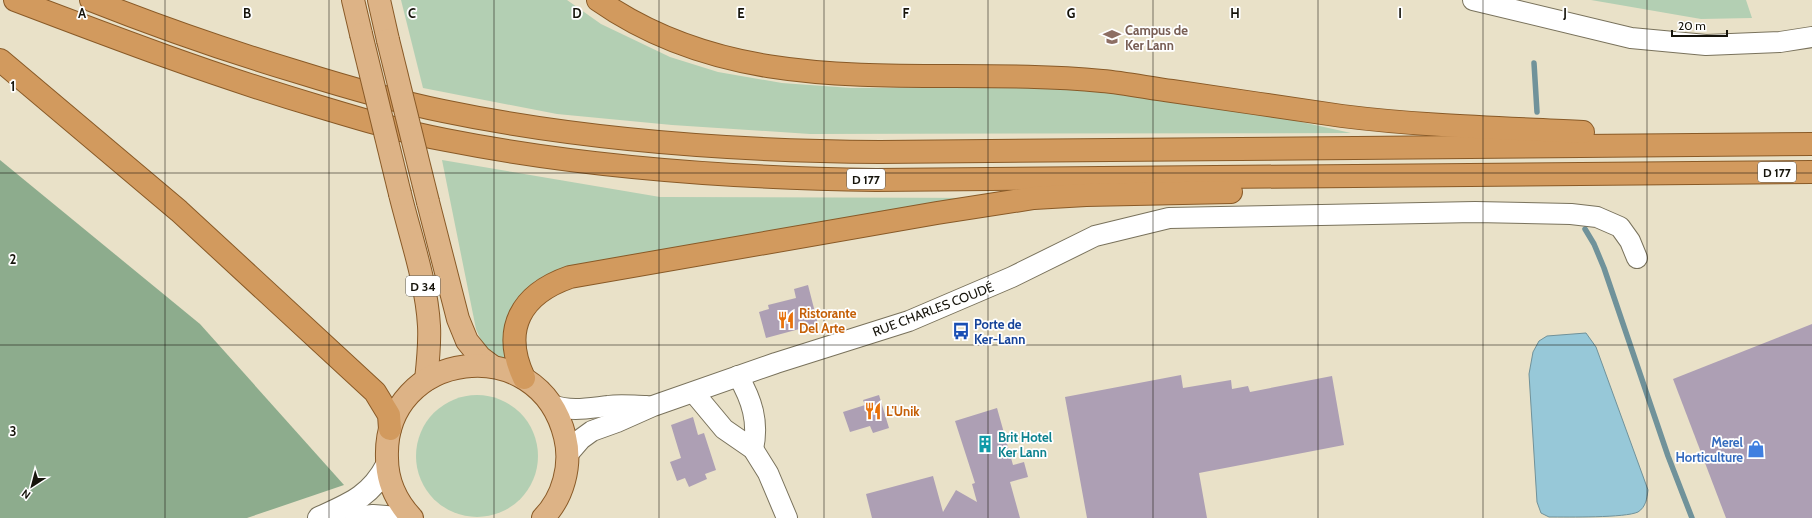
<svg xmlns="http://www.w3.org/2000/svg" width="1812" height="518" font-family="Cabin,sans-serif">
<rect width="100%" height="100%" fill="#e9e1c8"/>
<g fill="#b3cfb3">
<path d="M 401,0 L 567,0 L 601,24 L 670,57 L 718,72 L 782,83 L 851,88 L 1034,87 L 1120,93 L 1288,119 L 1351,133 L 810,134 L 672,125 L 557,114 L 423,88 Z"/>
<path d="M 1591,0 L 1746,0 L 1752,18 L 1701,19 Z"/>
<path d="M 442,160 L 660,197 L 992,198 L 576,267 L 550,273 L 535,281 L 523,293 L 507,364 C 490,357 483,346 476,329 Z"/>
<circle cx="477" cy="456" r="61"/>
</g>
<path fill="#8dac8d" d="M 0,160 L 200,324 L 344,485 L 247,518 L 0,518 Z"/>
<path fill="#97c8d8" stroke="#70929a" d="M 1586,333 L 1596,347 L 1648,490 C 1647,498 1646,507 1638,512 C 1625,518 1568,517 1549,517 L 1541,513 L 1537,502 L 1529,374 L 1533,352 L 1539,341 L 1547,336 Z"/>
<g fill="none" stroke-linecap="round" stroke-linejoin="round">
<g stroke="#70929a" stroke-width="5.5">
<path d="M 1534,63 L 1537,112"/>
<path d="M 1585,229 L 1594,244 L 1604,268 L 1668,456 L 1692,518"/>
</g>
</g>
<g fill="#ad9fb4">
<path d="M 808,285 L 818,324 L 766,338 L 759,312 L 769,309 L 768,305 L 796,298 L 794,289 Z"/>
<path d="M 1812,324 L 1812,518 L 1726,518 L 1673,379 Z"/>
<path d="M 1181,375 L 1183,388 L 1231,380 L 1232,389 L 1248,386 L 1250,392 L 1332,376 L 1344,445 L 1199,473 L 1207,518 L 1087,518 L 1065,397 Z"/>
<path d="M 879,395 L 889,428 L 873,433 L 870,426 L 850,432 L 843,412 L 865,405 L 863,400 Z"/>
<path d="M 997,408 L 1013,465 L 1024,462 L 1028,477 L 1010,482 L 1020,518 L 872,518 L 866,494 L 933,476 L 943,512 L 956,490 L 977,502 L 972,484 L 975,483 L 955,421 Z"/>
<path d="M 693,417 L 698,435 L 704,433 L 716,470 L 705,474 L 707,479 L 689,487 L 685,478 L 677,481 L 670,462 L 681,458 L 671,425 Z"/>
</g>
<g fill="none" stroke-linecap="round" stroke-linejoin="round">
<g stroke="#79725c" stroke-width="22">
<g id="minor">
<path d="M 1473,0 L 1631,38 L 1706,45 L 1780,42 L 1812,37"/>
<path d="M 738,376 C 752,400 759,422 753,449"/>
<path d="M 694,393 L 724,429 L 753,449 L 768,473 L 787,518"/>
<path d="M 552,405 C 571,412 589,408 608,406 C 621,404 634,406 647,406"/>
<path d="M 568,454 L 581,439 L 592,431 L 617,422 L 653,406 L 776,363 L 909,321 L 1012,277 L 1095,236 L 1169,218 L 1475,212 L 1571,214 L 1597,217 L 1620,227 L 1630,241 L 1637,258"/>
</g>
</g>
<g stroke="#79725c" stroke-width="24">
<g id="tertiary">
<path d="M 319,518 C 350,504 371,496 387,465"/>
<path d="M 356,518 L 373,516 L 399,518"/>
</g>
</g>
<g stroke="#895a27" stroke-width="24">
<g id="primary">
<path d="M 353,0 L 361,34"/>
<path d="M 379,0 L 388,40"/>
<path d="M 400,194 C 410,235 427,284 429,326 C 430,344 428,362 426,380"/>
<path d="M 428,202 L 458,319 L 467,341 L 480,357 L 492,366"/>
<path d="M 412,518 C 396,501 387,481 387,458 C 383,350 539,329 565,437 C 572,465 563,498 543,518"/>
</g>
</g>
<g stroke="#895a27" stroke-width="24">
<g id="trunk">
<path d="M 15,0 C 115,38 215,76 317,106 C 360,119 403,132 446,140 C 588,168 732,178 876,180 L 1812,172"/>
<path d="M 91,0 C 159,27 228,51 298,72 C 346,87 394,101 443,111 C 587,141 734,151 880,152 L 1812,144"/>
<path d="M 598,0 C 749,106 930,64 1102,81 C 1125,83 1149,88 1172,91 C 1229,99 1285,108 1342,116 C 1421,126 1502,128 1583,132"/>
<path d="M 0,60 L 179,211 L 375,392 L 389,415 L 390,429"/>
<path d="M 524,378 C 501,329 521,294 570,277 L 937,213 L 1034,198 L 1086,195 L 1231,192"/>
</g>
</g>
<use href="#minor" stroke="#fff" stroke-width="20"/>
<use href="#tertiary" stroke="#fff" stroke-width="22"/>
<use href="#primary" stroke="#ddb386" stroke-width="22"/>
<use href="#trunk" stroke="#d29a5e" stroke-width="22"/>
<g stroke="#895a27" stroke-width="24" stroke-linecap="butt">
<g id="primary-bridge">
<path d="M 361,34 L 400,194"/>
<path d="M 388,40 L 428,202"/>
</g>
</g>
<use href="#primary-bridge" stroke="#ddb386" stroke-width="22"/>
</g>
<path fill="none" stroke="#16140b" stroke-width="1" stroke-opacity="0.55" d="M 165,0 L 165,518M 329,0 L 329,518M 494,0 L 494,518M 659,0 L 659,518M 824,0 L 824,518M 988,0 L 988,518M 1153,0 L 1153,518M 1318,0 L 1318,518M 1483,0 L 1483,518M 1647,0 L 1647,518M 0,173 L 1812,173M 0,345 L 1812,345"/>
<defs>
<g id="university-bare" transform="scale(1.38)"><path d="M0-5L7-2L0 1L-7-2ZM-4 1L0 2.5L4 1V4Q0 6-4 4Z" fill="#8d6e63" stroke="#fff" stroke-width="2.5" paint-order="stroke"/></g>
<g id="restaurant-bare" transform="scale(1.38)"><path d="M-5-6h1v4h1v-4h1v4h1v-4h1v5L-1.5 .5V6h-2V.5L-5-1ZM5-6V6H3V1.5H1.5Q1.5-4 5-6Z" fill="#e8710a" stroke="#fff" stroke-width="2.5" paint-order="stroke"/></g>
<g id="bus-bare" transform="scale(1.38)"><path d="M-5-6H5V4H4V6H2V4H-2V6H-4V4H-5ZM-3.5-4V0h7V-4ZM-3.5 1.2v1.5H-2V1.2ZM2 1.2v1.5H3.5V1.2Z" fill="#1a4fb4" stroke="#fff" stroke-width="2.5" paint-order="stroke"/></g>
<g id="building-bare" transform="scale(1.38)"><path d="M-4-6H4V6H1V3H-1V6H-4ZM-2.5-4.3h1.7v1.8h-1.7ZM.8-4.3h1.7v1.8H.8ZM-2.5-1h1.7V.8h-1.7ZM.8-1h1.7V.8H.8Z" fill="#0f9aa8" stroke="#fff" stroke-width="2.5" paint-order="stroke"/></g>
<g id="shop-bare" transform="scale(1.38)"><path d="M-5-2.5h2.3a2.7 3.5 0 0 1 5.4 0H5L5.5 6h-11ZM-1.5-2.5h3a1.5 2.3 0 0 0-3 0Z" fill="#3f7fe0" stroke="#fff" stroke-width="2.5" paint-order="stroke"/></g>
</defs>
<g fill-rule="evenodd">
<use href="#university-bare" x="1112" y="37"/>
<use href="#restaurant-bare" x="786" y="320"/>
<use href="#bus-bare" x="961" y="331"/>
<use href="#restaurant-bare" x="873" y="411"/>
<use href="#building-bare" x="985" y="444"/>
<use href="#shop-bare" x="1756" y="449"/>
</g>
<g text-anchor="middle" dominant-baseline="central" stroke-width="3.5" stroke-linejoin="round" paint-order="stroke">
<g fill="#fff" stroke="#5c5a54" stroke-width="1">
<rect x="1758" y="162" width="38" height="20" rx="3"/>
<rect x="847" y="169" width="38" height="20" rx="3"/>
<rect x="406" y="276" width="34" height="20" rx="3"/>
</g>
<g font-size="12" font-weight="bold" fill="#16140b">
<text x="1777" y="172">D 177</text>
<text x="866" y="179">D 177</text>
<text x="423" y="286">D 34</text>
</g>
<g font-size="13" font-weight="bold" fill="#785e54" stroke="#fff" text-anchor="start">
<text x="1125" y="30">Campus de<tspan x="1125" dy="15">Ker Lann</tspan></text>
</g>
<g font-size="13" fill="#16140b" stroke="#fff">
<text transform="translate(933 309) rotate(-21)">RUE CHARLES COUDÉ</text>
</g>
<g font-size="13" font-weight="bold" fill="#c56008" stroke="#fff" text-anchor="start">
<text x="799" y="313">Ristorante<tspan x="799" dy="15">Del Arte</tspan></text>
<text x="886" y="411">L'Unik</text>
</g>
<g font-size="13" font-weight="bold" fill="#164399" stroke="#fff" text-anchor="start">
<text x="974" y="324">Porte de<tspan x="974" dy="15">Ker-Lann</tspan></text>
</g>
<g font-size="13" font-weight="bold" fill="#0d838f" stroke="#fff" text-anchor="start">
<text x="998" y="437">Brit Hotel<tspan x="998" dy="15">Ker Lann</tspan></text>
</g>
<g font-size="13" font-weight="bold" fill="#366cbe" stroke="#fff" text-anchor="end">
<text x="1743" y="442">Merel<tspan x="1743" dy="15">Horticulture</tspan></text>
</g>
</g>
<g font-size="13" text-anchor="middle" font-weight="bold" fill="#16140b" stroke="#fff" stroke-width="3.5" stroke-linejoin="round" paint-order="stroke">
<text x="82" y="18">A</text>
<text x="247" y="18">B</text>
<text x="412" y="18">C</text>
<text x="577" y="18">D</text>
<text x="741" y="18">E</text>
<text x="906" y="18">F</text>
<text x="1071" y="18">G</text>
<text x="1235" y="18">H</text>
<text x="1400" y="18">I</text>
<text x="1565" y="18">J</text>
<text x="13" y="91">1</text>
<text x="13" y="264">2</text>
<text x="13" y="436">3</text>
</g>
<g transform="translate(32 486) rotate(216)" stroke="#ffffff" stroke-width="3" paint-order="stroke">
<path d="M0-3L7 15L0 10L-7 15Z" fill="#16140b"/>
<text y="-6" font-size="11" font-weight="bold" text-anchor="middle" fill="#16140b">N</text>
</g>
<path d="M1672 30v6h55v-6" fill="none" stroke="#16140b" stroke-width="2"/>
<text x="1678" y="30" font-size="12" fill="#16140b" stroke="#ffffff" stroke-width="3" paint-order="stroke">20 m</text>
</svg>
